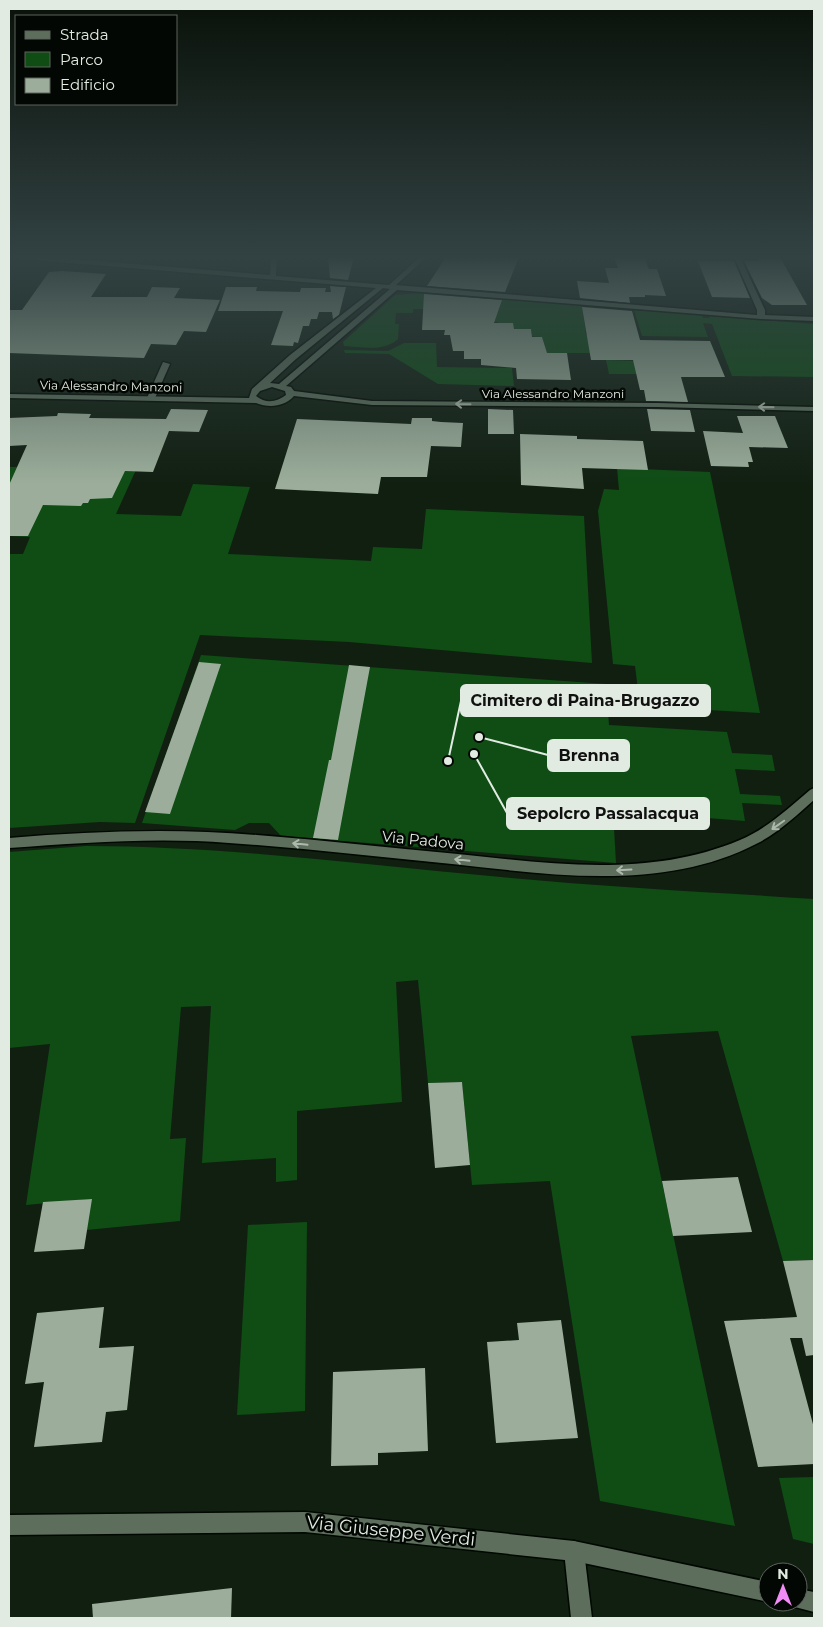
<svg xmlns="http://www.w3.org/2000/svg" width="823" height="1627" font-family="Montserrat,sans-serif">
<rect width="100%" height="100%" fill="#111f11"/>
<g fill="#0f4d15">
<path d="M 421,293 L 582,305 L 586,335 L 590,336 L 594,353 L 547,353 L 542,337 L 523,336 L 532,334 L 531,329 L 519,329 L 519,332 L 497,322 L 481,322 L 450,309 L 413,309 L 413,313 L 396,313 L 395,324 L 399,324 L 398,339 C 384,352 362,347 344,346 L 343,342 L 395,295 Z"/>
<path d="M 634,310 L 702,315 L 703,318 L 709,318 L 710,316 L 814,324 L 814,377 L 732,376 L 712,324 L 703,323 L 708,337 L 642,336 Z"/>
<path d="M 404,343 L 436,343 L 437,367 L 512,368 L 514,386 L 438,384 L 389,354 L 345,353 L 344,350 L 388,351 Z"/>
<path d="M 606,360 L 638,361 L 638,374 L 609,374 Z"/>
<path d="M 140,461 L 116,514 L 181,516 L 193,484 L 250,487 L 228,554 L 371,561 L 373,547 L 422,549 L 426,509 L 584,516 L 592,663 L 349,642 L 200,635 L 135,823 L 100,822 L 9,828 L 9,554 L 23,554 L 30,537 L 9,536 L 9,467 L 63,466 Z"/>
<path d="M 617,468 L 710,472 L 760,713 L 640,706 L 635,666 L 613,664 L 598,511 L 604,489 L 619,490 Z"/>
<path d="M 201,655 L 606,684 L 609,725 L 727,732 L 732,753 L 772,755 L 775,771 L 735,769 L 740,794 L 780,796 L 782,805 L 742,803 L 745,821 L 633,812 L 634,829 L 614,828 L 616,863 L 281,836 L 269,823 L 249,823 L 235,830 L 142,823 Z"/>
<path d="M 86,846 C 225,846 363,865 501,877 C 605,887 710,892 814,899 L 814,1260 L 783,1261 L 718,1031 L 631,1036 L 735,1526 L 600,1501 L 550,1181 L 472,1185 L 462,1082 L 428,1083 L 418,980 L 396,982 L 402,1102 L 297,1111 L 297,1180 L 276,1182 L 276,1158 L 202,1163 L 211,1006 L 181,1007 L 170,1139 L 186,1138 L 180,1221 L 86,1230 L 90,1199 L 26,1205 L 50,1044 L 9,1048 L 9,852 Z"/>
<path d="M 307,1222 L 305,1411 L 237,1415 L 248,1225 Z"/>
<path d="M 814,1477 L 814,1544 L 793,1539 L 779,1478 Z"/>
</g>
<g fill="#9cae9b">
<path d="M 328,257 L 354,257 L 348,280 L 330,278 Z"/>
<path d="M 446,257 L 519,257 L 505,292 L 427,286 Z"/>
<path d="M 614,257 L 644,257 L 649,269 L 657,269 L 666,296 L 645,295 L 645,297 L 629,297 L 630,303 L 580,298 L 577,281 L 609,283 L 605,268 L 618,268 Z"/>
<path d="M 758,259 L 781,259 L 807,305 L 772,305 L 762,298 L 744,261 L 759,261 Z"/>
<path d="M 698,261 L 734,261 L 750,298 L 712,297 Z"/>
<path d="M 62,271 L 106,274 L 91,297 L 147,297 L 152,287 L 180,288 L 174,298 L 220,300 L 206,332 L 184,331 L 176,345 L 151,344 L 144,358 L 9,353 L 9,310 L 22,310 L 49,272 Z"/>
<path d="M 330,286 L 346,287 L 339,315 L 333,319 L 332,312 L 319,312 L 317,319 L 311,319 L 309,326 L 303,326 L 298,343 L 294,342 L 293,346 L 271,345 L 283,311 L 218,311 L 226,287 L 257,287 L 256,291 L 300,292 L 301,288 L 326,288 L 325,292 L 331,292 Z"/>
<path d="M 424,294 L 502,300 L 494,323 L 513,323 L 514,329 L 531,329 L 532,337 L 542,337 L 547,353 L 567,353 L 571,380 L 517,379 L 516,368 L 481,365 L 481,359 L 464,359 L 464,351 L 453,351 L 450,335 L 444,335 L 445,330 L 422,330 Z"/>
<path d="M 582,307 L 632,311 L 640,340 L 710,341 L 725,377 L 681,377 L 688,402 L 646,401 L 644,390 L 640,390 L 633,360 L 591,360 Z"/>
<path d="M 171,409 L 208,410 L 199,432 L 169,431 L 153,472 L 125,471 L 112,498 L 90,499 L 88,503 L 83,503 L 81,506 L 43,505 L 28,536 L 9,536 L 9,485 L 27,445 L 9,446 L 9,418 L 57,416 L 58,413 L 91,414 L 89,418 L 166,419 Z"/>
<path d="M 488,409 L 513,410 L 514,434 L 488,434 Z"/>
<path d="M 647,409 L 690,410 L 695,432 L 651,431 Z"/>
<path d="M 737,416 L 775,416 L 788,448 L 749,447 L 753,462 L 748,462 L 749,467 L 711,466 L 703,431 L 743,433 Z"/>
<path d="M 412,418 L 432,418 L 432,421 L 441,422 L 463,423 L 461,447 L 431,446 L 427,477 L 381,477 L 378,494 L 275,489 L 297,419 L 411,424 Z"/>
<path d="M 520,434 L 577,436 L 577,439 L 643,441 L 648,470 L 582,468 L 584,489 L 521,485 Z"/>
<path d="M 199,662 L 221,664 L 170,814 L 145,812 Z"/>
<path d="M 349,665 L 370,667 L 338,840 L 313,838 L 329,760 L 331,760 Z"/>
<path d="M 462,1082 L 470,1165 L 435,1168 L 428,1083 Z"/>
<path d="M 738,1177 L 752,1232 L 673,1236 L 662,1181 Z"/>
<path d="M 92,1199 L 84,1249 L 34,1252 L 43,1202 Z"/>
<path d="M 814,1260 L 814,1355 L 806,1356 L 802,1338 L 790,1338 L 814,1428 L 814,1464 L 758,1467 L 724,1321 L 797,1317 L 783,1261 Z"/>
<path d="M 104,1307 L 99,1348 L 134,1346 L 127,1410 L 106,1412 L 102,1442 L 34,1447 L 44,1382 L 25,1384 L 37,1313 Z"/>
<path d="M 561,1320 L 578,1438 L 496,1443 L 487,1342 L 519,1340 L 517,1323 Z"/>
<path d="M 425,1368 L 428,1451 L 378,1453 L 378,1465 L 331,1466 L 333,1372 Z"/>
<path d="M 232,1588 L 231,1618 L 93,1618 L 92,1604 Z"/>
</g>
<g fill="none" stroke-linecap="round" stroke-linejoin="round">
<g stroke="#010801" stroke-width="3">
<g id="lane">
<path d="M 163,362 L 170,364 L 155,398 L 148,400 L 147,398 Z"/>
<path d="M 574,1541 L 581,1544 L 584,1551 L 592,1618 L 571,1618 L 564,1551 L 567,1544 Z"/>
</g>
</g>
<g stroke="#010801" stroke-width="3">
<g id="street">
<path d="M 19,257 L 47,257 L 270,275 L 271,257 L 277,257 L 276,276 L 389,285 L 420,257 L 427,257 L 396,285 L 757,315 L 757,310 L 734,257 L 740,257 L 765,310 L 765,315 L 814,317 L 814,321 L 761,319 L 397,290 L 286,386 L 291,387 L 294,391 L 372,401 L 657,403 L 814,407 L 814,411 L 657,407 L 372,405 L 294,396 C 284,407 269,408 256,403 L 9,398 L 9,394 L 249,398 L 252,389 L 290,355 L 376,288 L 22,259 ZM 383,288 L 390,289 L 279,384 L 270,383 L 296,359 ZM 272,387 L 285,391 L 286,395 C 277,402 266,404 256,396 L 260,391 Z"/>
<path d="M 814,788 L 814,800 C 797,815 779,832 758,843 C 665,892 553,875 452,864 C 378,857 303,848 229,843 C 155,837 82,843 9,848 L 9,838 C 92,831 174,828 257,835 C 324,840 391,848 458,854 C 552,864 650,878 740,840 C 766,829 788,809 810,790 Z"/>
<path d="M 305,1512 L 574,1541 L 768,1582 L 769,1602 L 574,1561 L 305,1532 L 9,1535 L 9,1515 Z"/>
<path d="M 798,1589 L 814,1592 L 814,1612 L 791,1606 L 789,1602 L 798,1602 Z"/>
</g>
</g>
<use href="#lane" fill="#5d6e5d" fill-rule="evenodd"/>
<use href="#street" fill="#5d6e5d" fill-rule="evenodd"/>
</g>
<defs><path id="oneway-shaft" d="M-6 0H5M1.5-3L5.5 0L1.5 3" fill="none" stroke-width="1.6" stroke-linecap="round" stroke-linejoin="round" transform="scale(1.25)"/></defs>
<g stroke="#adb9ad">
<use href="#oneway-shaft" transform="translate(463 404) rotate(-179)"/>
<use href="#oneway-shaft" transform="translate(766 407) rotate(-179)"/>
<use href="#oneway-shaft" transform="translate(778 825) rotate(145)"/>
<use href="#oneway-shaft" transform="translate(300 844) rotate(-174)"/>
<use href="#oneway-shaft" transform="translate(462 860) rotate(-174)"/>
<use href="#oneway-shaft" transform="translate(624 870) rotate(177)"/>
</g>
<linearGradient id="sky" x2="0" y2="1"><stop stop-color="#091109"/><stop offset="0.53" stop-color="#324243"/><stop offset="1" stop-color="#324243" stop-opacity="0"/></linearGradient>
<rect width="823" height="485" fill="url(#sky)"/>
<g text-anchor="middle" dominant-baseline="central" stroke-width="5" stroke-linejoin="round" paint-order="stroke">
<g font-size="12" fill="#e2ebe2" stroke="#030703">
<text transform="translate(111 386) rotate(1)">Via Alessandro Manzoni</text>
<text x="553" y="393">Via Alessandro Manzoni</text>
</g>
<g font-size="15" fill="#e2ebe2" stroke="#030703">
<text transform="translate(423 840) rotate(6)">Via Padova</text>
</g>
<g font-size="18" fill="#e2ebe2" stroke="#030703">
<text transform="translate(391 1531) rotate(6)">Via Giuseppe Verdi</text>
</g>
</g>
<path fill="none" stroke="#e2ebe2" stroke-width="2" d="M448 761L461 701M479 737L548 755M474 754L507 813"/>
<g fill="#e2ebe2" stroke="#030703" stroke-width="2">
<circle cx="448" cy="761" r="5"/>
<circle cx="479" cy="737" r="5"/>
<circle cx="474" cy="754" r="5"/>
</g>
<g fill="#e2ebe2" stroke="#e2ebe2" stroke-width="2">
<rect x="461" y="685" width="249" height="31" rx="5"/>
<rect x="548" y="740" width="81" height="31" rx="5"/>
<rect x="507" y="798" width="202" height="31" rx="5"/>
</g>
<g font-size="16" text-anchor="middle" font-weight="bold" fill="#111">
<text x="585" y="706">Cimitero di Paina-Brugazzo</text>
<text x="589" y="761">Brenna</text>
<text x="608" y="819">Sepolcro Passalacqua</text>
</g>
<rect width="823" height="1627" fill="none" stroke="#e2ebe2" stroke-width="20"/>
<rect x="15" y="15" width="162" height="90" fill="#030703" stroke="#5c625c"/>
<rect x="25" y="31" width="25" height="8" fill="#5d6e5d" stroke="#5c625c"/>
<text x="60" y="40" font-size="15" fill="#e2ebe2">Strada</text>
<rect x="25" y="52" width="25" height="15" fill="#0f4d15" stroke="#5c625c"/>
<text x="60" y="65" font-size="15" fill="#e2ebe2">Parco</text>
<rect x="25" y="78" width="25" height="15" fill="#9cae9b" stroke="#5c625c"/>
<text x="60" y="90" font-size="15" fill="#e2ebe2">Edificio</text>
<g transform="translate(783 1587)"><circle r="24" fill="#030703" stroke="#5c625c"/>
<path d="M0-4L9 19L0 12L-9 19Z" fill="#f18bf5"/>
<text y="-8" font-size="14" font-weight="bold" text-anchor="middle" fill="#e2ebe2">N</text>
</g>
</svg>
